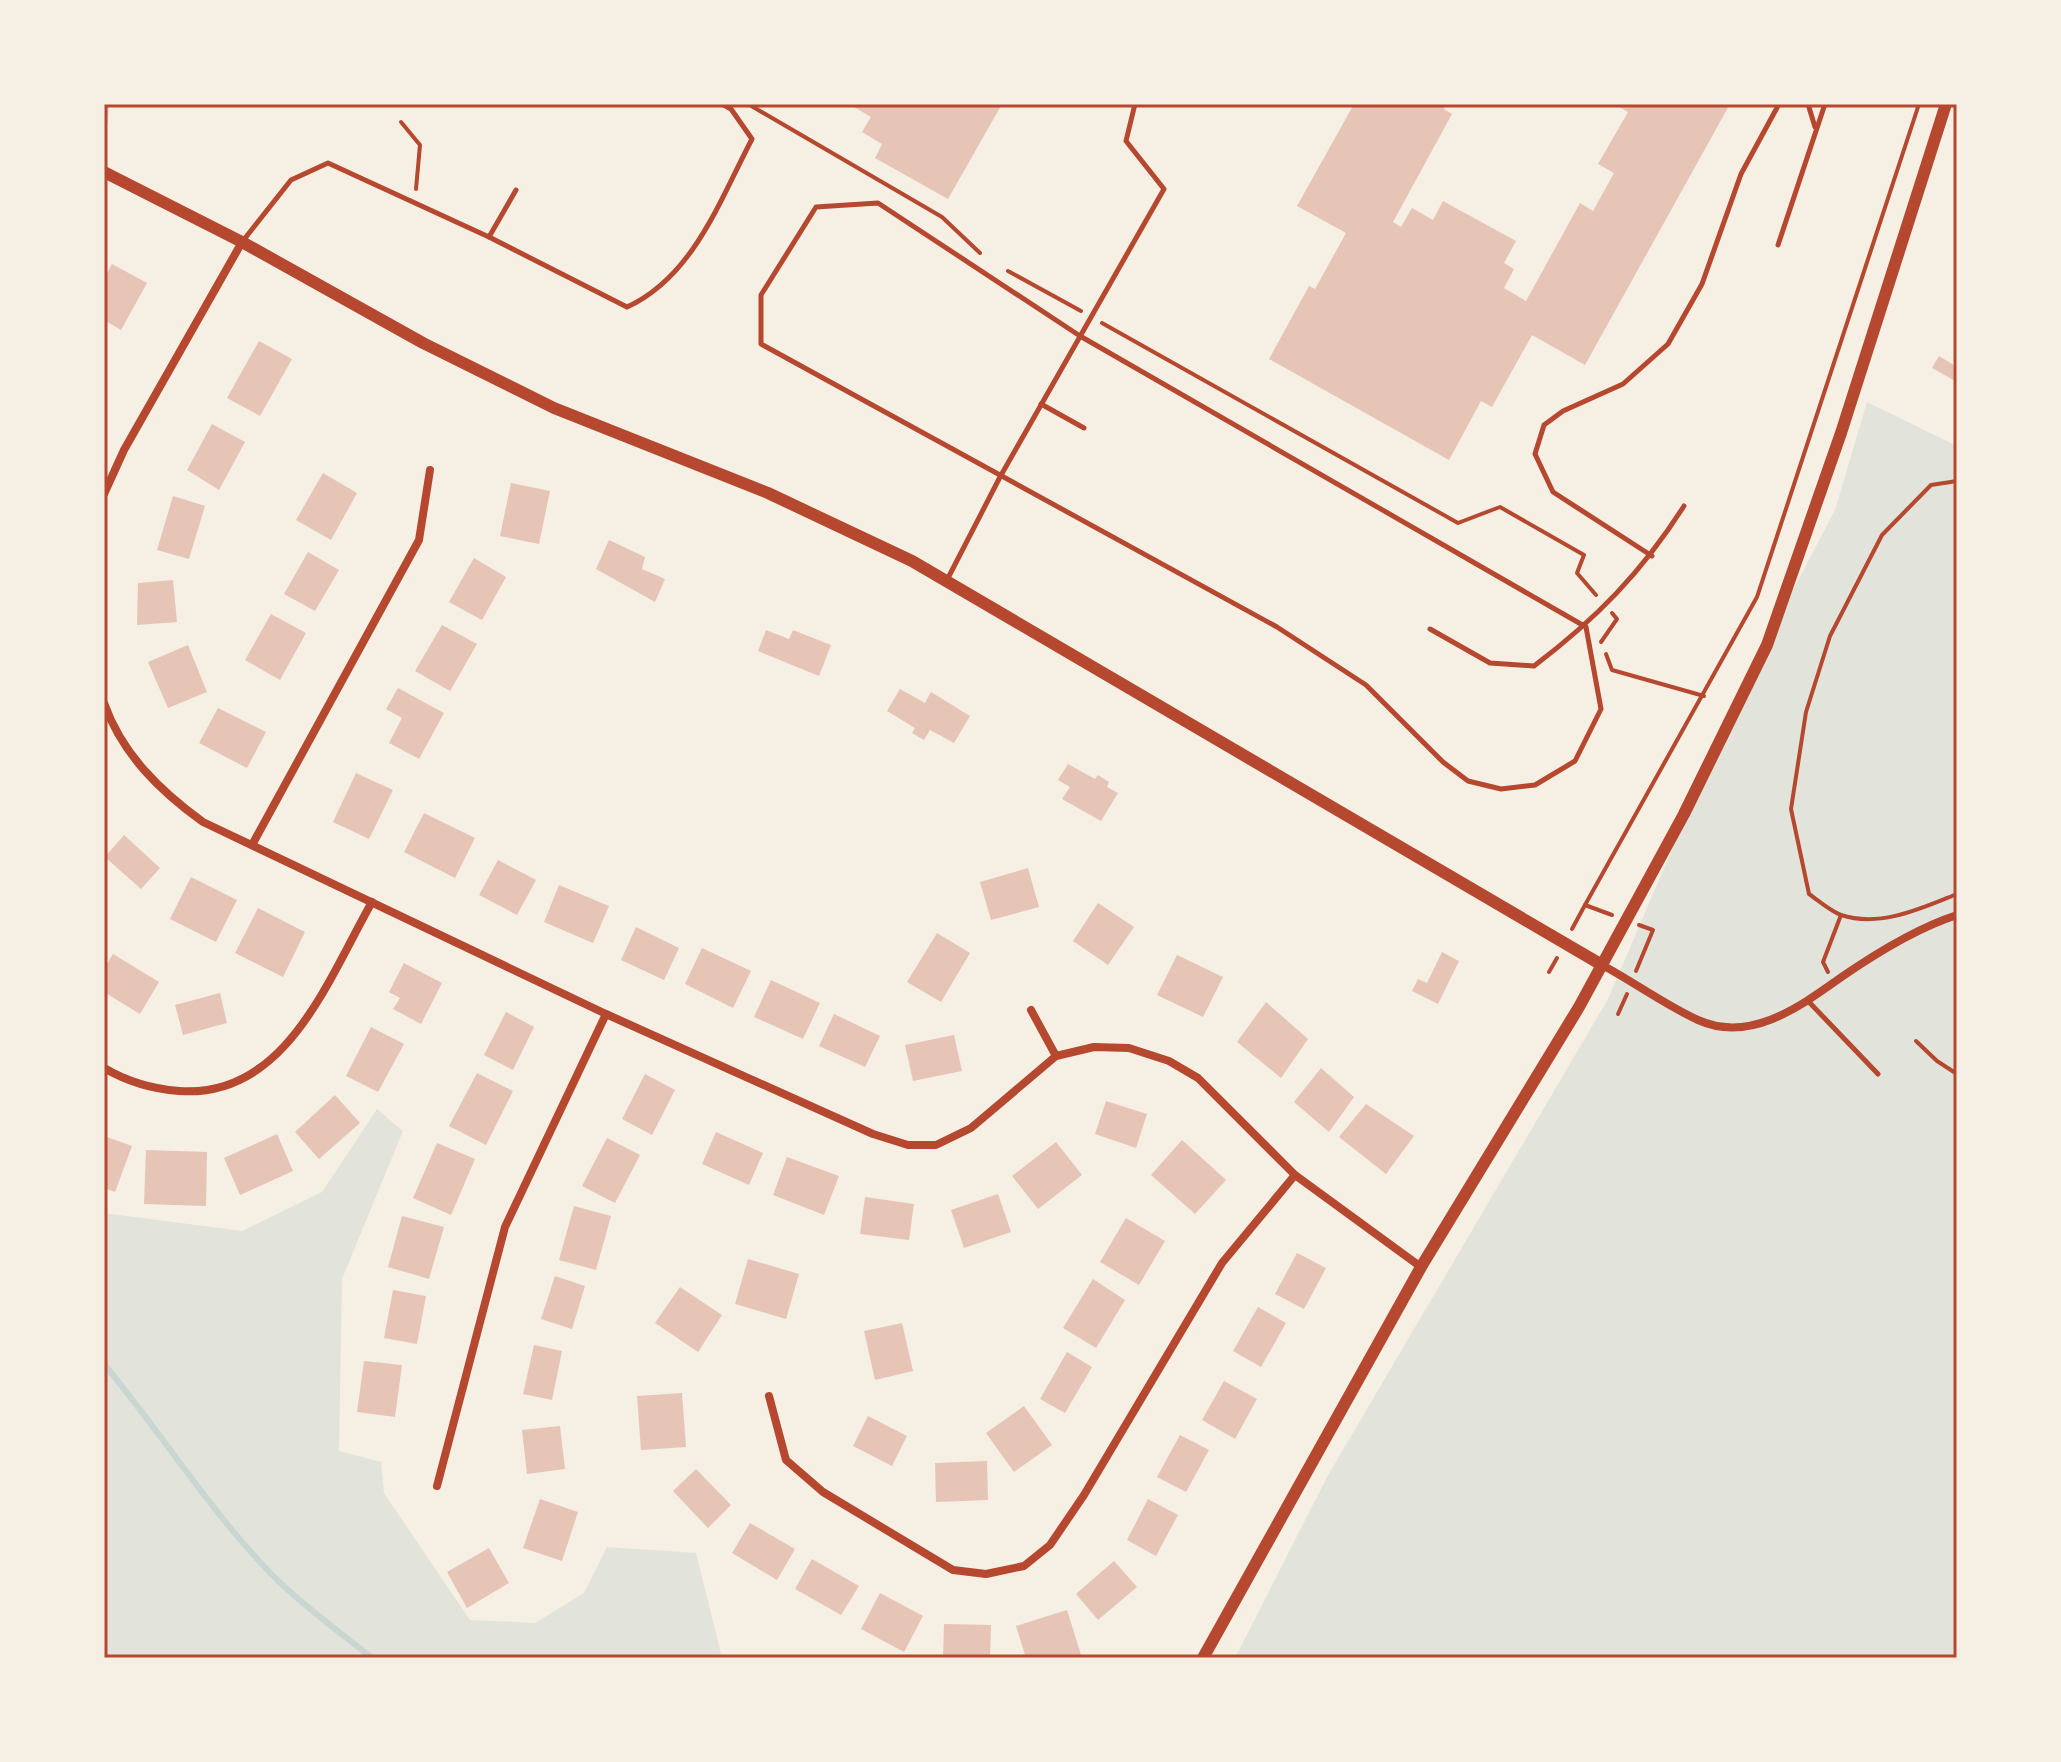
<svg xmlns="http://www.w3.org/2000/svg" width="2061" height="1762" font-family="Jost,sans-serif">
<rect width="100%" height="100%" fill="#f6efe4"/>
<g fill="#e2e4dc">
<path d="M 1867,402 L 1957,446 L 1957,1658 L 1235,1658 L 1327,1477 L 1608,999 L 1739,693 L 1835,510 Z"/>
<path d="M 377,1109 L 403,1131 L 342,1279 L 339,1451 L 381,1462 L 384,1493 L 470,1620 L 535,1623 L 584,1593 L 607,1547 L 696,1553 L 722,1658 L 104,1658 L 104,1213 L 242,1231 L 322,1192 Z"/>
</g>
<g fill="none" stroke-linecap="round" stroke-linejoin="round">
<g stroke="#c9d6d2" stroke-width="6">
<path d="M 105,121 L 106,104"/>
<path d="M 104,1364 C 158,1429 203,1500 260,1562 C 292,1598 335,1628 372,1658"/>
</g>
</g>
<g fill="#e6c5b7">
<path d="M 849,104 L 1002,104 L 948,199 L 875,158 L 882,144 L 862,132 L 871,117 Z"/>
<path d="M 1354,104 L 1446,104 L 1444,109 L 1452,114 L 1393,222 L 1401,227 L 1412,208 L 1433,220 L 1443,201 L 1516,241 L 1504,263 L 1514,269 L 1504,288 L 1526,301 L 1580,203 L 1593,211 L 1614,173 L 1598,164 L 1628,112 L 1614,104 L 1730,104 L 1585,365 L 1532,335 L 1492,407 L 1481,401 L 1449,460 L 1269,359 L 1309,286 L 1315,289 L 1346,233 L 1297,206 Z"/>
<path d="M 112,264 L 147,283 L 121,330 L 104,320 L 104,279 Z"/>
<path d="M 259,341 L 292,359 L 260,416 L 227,398 Z"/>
<path d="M 1939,356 L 1957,367 L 1957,382 L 1932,368 Z"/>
<path d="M 212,424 L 245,442 L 219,490 L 187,470 Z"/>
<path d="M 323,473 L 357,493 L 331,540 L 296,520 Z"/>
<path d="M 511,483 L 550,491 L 539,544 L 500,536 Z"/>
<path d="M 173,496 L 205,506 L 189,559 L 157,550 Z"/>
<path d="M 609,540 L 645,557 L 642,569 L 665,579 L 655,602 L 596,569 Z"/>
<path d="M 308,552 L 339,570 L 315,611 L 284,594 Z"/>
<path d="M 474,558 L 506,577 L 482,620 L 449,602 Z"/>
<path d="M 173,580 L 177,622 L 137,625 L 138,583 Z"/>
<path d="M 271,614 L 306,633 L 280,680 L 245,660 Z"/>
<path d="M 442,625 L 477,644 L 450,691 L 415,671 Z"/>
<path d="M 766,630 L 789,639 L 793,630 L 831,645 L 819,676 L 758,651 Z"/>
<path d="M 188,645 L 207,692 L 168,708 L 148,662 Z"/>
<path d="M 398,688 L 444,713 L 419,759 L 389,743 L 402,718 L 386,709 Z"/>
<path d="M 900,689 L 925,703 L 931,692 L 970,716 L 954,743 L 930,730 L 924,740 L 912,733 L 915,728 L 887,711 Z"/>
<path d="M 218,708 L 266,732 L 247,768 L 199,743 Z"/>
<path d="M 1068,764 L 1095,779 L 1098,775 L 1109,782 L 1107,787 L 1118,793 L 1101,821 L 1062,799 L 1070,787 L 1058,780 Z"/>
<path d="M 356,773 L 393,790 L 369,839 L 333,822 Z"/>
<path d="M 424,813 L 475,838 L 455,878 L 404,852 Z"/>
<path d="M 124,835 L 160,868 L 141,889 L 105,857 Z"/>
<path d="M 498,860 L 536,880 L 517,915 L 479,895 Z"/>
<path d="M 1028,868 L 1039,907 L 991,920 L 980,882 Z"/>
<path d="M 191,877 L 237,900 L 216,942 L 170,919 Z"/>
<path d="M 559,885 L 609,906 L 593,943 L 544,922 Z"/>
<path d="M 1098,903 L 1134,927 L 1108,965 L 1073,941 Z"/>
<path d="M 258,908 L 305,932 L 283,977 L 235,953 Z"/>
<path d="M 636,927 L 679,948 L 664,980 L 621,960 Z"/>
<path d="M 937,933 L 970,953 L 941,1002 L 907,982 Z"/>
<path d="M 702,948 L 751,971 L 733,1008 L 685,984 Z"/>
<path d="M 1442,952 L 1459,961 L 1438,1004 L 1412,991 L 1418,979 L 1427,983 Z"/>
<path d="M 113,954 L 159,982 L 140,1014 L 104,992 L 104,969 Z"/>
<path d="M 1177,955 L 1223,977 L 1203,1017 L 1157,995 Z"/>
<path d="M 404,963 L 442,983 L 421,1024 L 393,1009 L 400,998 L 389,992 Z"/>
<path d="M 771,980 L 820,1003 L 803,1039 L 754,1017 Z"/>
<path d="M 220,993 L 227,1023 L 183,1035 L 175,1005 Z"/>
<path d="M 1266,1002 L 1308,1039 L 1281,1078 L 1237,1042 Z"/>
<path d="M 506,1012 L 534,1027 L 513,1070 L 484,1055 Z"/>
<path d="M 834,1014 L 880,1036 L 865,1067 L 819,1046 Z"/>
<path d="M 371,1027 L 404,1044 L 378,1092 L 346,1076 Z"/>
<path d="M 954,1035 L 962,1071 L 913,1081 L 905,1045 Z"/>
<path d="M 1321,1068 L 1354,1097 L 1329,1132 L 1294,1102 Z"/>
<path d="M 477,1073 L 513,1091 L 486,1145 L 449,1126 Z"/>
<path d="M 645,1074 L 675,1090 L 652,1135 L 622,1119 Z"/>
<path d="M 335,1095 L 360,1123 L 319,1159 L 295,1132 Z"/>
<path d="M 1106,1101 L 1147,1114 L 1136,1148 L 1095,1134 Z"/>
<path d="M 1366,1104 L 1414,1136 L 1386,1174 L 1339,1137 Z"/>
<path d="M 716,1132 L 763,1153 L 749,1185 L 702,1164 Z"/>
<path d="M 277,1134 L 293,1171 L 240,1195 L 224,1158 Z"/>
<path d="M 104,1136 L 132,1146 L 115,1192 L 104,1188 Z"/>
<path d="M 607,1138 L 640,1155 L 615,1203 L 582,1186 Z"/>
<path d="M 1182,1140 L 1226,1180 L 1195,1214 L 1151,1175 Z"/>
<path d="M 1056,1142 L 1082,1175 L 1038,1209 L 1012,1176 Z"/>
<path d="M 437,1143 L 475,1159 L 451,1215 L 413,1198 Z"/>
<path d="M 146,1150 L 207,1152 L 206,1206 L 144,1204 Z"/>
<path d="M 787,1157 L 839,1176 L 824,1215 L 773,1195 Z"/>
<path d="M 998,1194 L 1011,1232 L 964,1248 L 951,1210 Z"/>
<path d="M 865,1197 L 914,1204 L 909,1240 L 860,1234 Z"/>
<path d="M 574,1206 L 611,1216 L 596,1270 L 559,1260 Z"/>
<path d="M 402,1216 L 444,1227 L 429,1279 L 388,1267 Z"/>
<path d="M 1126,1218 L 1165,1241 L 1139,1285 L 1100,1262 Z"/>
<path d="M 1297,1253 L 1326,1268 L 1304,1309 L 1275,1294 Z"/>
<path d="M 748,1259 L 799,1274 L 786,1319 L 735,1304 Z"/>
<path d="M 555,1276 L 585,1286 L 572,1329 L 541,1319 Z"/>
<path d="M 1093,1279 L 1125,1300 L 1096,1348 L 1063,1328 Z"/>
<path d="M 680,1287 L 722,1315 L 698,1352 L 655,1323 Z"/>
<path d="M 393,1290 L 426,1296 L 417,1344 L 384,1338 Z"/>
<path d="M 1258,1307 L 1286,1323 L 1261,1367 L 1233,1351 Z"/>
<path d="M 902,1323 L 913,1371 L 875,1380 L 864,1331 Z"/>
<path d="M 534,1345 L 562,1351 L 552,1400 L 523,1394 Z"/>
<path d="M 1067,1352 L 1092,1367 L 1065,1413 L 1040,1399 Z"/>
<path d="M 364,1361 L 402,1365 L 395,1417 L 357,1412 Z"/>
<path d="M 1224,1381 L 1257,1399 L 1235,1439 L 1202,1420 Z"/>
<path d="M 682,1393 L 686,1447 L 641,1450 L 637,1396 Z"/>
<path d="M 1024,1406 L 1052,1445 L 1014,1472 L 986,1433 Z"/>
<path d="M 868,1416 L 907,1436 L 892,1466 L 853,1446 Z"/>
<path d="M 560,1426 L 565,1469 L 527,1474 L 522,1430 Z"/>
<path d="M 1180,1435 L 1209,1450 L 1186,1492 L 1157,1477 Z"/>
<path d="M 987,1461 L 988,1500 L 936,1502 L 935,1463 Z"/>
<path d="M 696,1469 L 731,1505 L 708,1528 L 673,1491 Z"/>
<path d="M 540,1499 L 578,1512 L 562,1561 L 523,1548 Z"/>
<path d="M 1148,1499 L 1178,1515 L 1156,1556 L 1127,1540 Z"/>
<path d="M 750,1523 L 795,1549 L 777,1580 L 732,1553 Z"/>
<path d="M 489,1548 L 509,1583 L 467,1608 L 447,1572 Z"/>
<path d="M 812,1559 L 859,1586 L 841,1615 L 795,1589 Z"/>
<path d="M 1114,1561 L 1137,1587 L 1098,1620 L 1076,1594 Z"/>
<path d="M 880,1593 L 923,1616 L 904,1652 L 861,1629 Z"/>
<path d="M 1067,1610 L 1082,1658 L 1026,1658 L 1016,1626 Z"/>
<path d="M 944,1624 L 991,1625 L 990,1658 L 943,1658 Z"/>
</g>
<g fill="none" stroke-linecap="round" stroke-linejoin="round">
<g stroke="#b5482f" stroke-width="4">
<path d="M 748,104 L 942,217 L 980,253"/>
<path d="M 401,122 L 420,145 L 416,189"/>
<path d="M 1008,271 L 1081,311"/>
<path d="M 1102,323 L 1458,523 L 1500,507 L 1584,555 L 1577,573 L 1596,595"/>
<path d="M 1957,481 L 1931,485 L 1882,535 L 1830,636 L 1806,712 L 1791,809 L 1809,894 C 1819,901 1830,911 1841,915 C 1880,928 1922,908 1957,894"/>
<path d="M 1601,642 L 1617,619 L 1612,613"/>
<path d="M 1606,654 L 1612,670 L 1704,696"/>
<path d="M 1585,905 L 1757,597 L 1919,104"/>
<path d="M 1572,929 L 1585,905 L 1612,915"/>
<path d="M 1636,971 L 1653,930 L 1639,925"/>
<path d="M 1549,972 L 1557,958"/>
<path d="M 1828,972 L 1823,962 L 1841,915"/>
<path d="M 1618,1014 L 1627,994"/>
<path d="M 1916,1041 L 1937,1061 L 1957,1074"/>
</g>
<g stroke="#b5482f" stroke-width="5">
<path d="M 1808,104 L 1815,127"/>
<path d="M 878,203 L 1080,336 L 1586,627 L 1601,709 L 1575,761 L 1535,785 L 1501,789 L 1468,781 L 1443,762 L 1366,685 L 1277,627 L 761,344 L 761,295 L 816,207 Z"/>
<path d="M 489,237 L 516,190"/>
<path d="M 242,242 L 291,180 L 328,163 L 489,237 L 627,307 C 693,277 720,200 752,139 L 731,109 L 722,104"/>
<path d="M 1778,245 L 1825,104"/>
<path d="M 1041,404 L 1084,428"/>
<path d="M 1652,556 L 1553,492 L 1535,454 L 1544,425 L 1563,411 L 1623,384 L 1668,344 L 1702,284 L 1741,174 L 1779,104"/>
<path d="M 947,580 L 1000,477 L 1164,189 L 1126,141 L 1135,104"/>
<path d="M 1430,629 L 1490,663 L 1534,666 C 1596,619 1642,572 1684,506"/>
<path d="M 1809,1002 L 1878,1074"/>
</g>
<g stroke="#b5482f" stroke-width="8">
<path d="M 104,494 L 124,450 L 242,242"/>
<path d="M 104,703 C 122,754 160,791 203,822 L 606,1014 L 873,1134 L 908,1145 L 936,1145 L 971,1128 L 1056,1056 L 1094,1047 L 1129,1048 L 1169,1061 L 1198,1078 L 1295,1175 L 1421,1267"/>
<path d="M 252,845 L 419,540 L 430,470"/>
<path d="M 1602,965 C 1634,982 1665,1005 1698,1020 C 1751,1044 1802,1005 1843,976 C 1878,952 1917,928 1957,915"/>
<path d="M 1031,1010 L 1056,1056"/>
<path d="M 104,1068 C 128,1082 152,1089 179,1091 C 286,1099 328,979 372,902"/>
<path d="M 769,1396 L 786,1460 L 823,1492 L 953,1570 L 986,1574 L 1024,1566 L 1050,1545 L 1084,1495 L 1222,1263 L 1295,1175"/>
<path d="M 437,1486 L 505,1227 L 606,1014"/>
</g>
<g stroke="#b5482f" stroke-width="12">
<path d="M 104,172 L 242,242 L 423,343 L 554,408 L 768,493 L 912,561 L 1602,965"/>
<path d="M 1203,1658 L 1421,1267 L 1579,1007 L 1684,814 L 1767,645 L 1841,433 L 1946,104"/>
</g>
</g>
<rect width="2061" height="1762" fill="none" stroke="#f6efe4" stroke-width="212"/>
<rect x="106" y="106" width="1849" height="1550" fill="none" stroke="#b5482f" stroke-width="3"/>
</svg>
